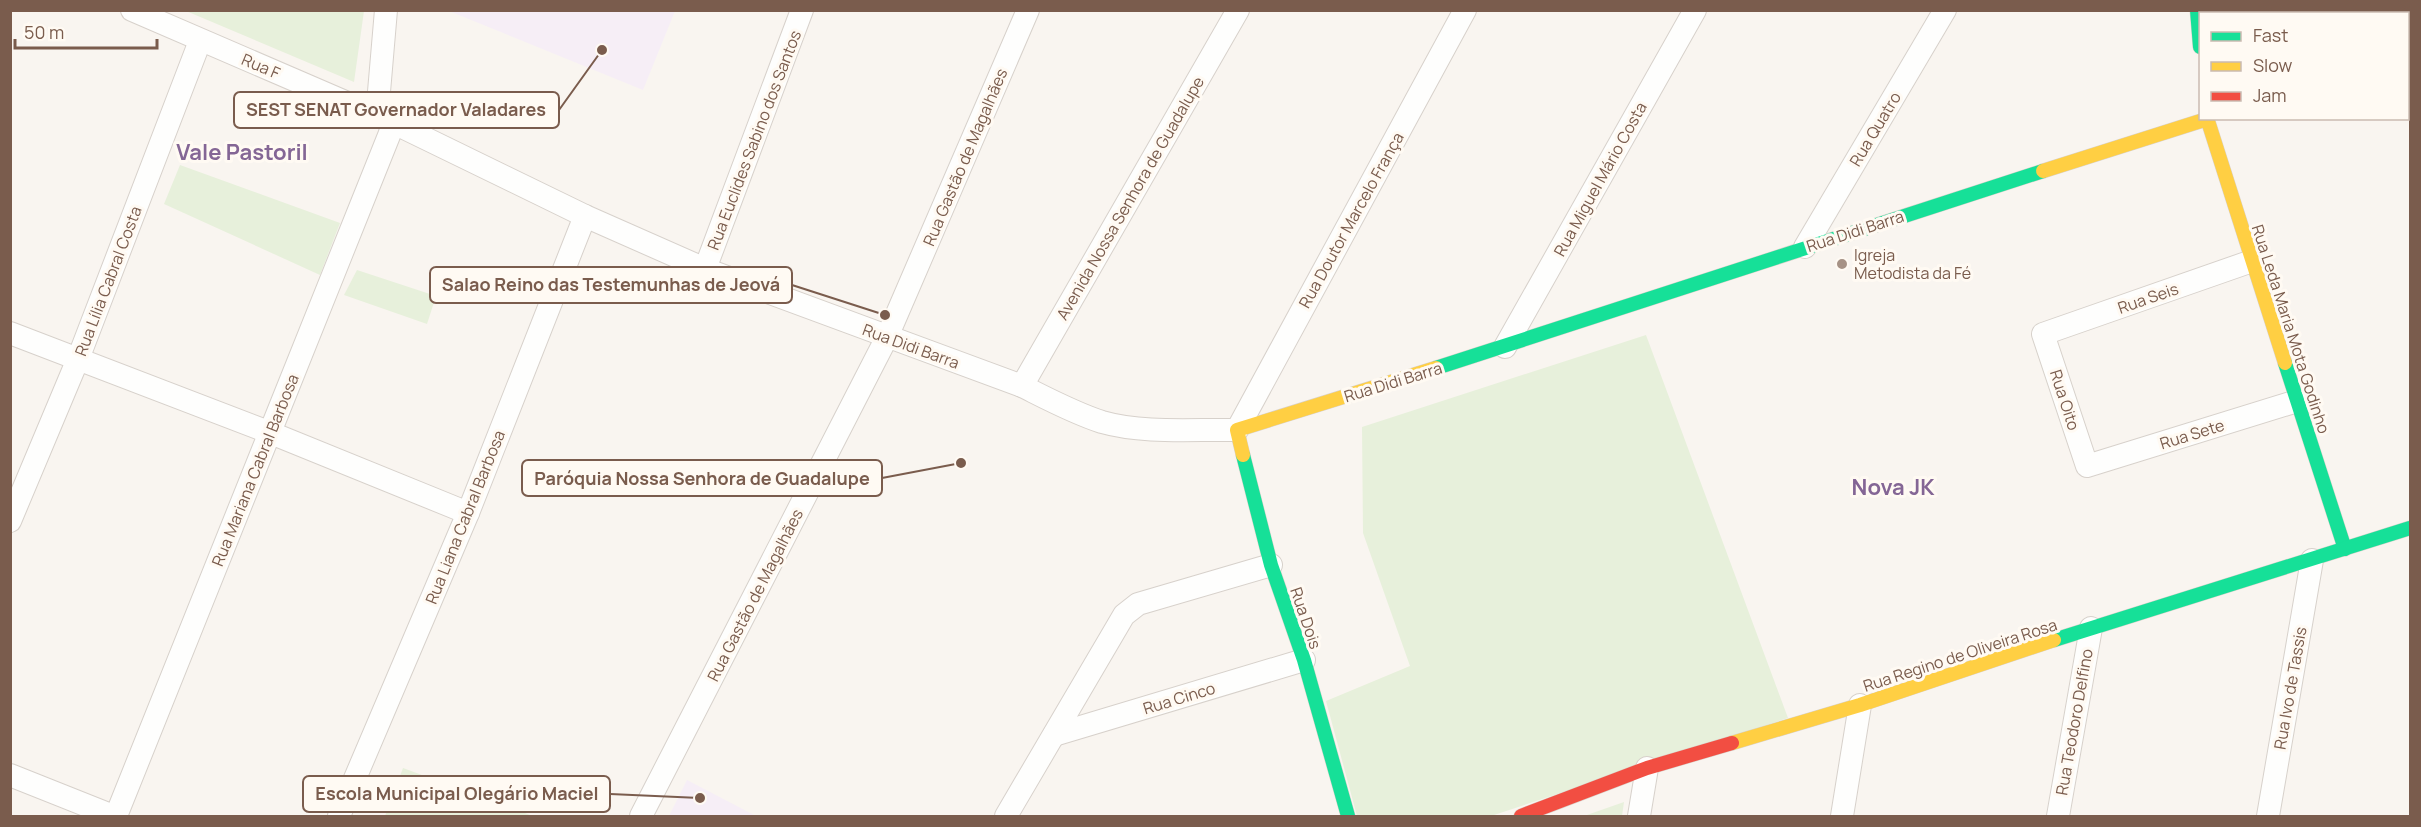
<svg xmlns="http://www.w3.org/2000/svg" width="2421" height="827" font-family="Manrope,sans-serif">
<rect width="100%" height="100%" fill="#f9f5f0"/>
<g fill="#f6eef6">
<path d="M 449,11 L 675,11 L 643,90 Z"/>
<path d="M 2231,11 L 2410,11 L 2410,63 L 2408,64 L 2408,14 L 2232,14 Z"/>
<path d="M 687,780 L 756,816 L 669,816 Z"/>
</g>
<g fill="#e7f0db">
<path d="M 186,11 L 364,11 L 354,82 Z"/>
<path d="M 180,165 L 340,223 L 320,275 L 164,204 Z"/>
<path d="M 357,270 L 436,296 L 427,324 L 344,295 Z"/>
<path d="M 1646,335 L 1788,718 L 1491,816 L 1357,816 L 1326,701 L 1410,666 L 1363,533 L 1362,427 Z"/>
<path d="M 403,768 L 533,816 L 385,816 Z"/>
<path d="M 1624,802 L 1622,816 L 1584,816 Z"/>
</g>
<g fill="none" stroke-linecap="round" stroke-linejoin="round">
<g stroke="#d7d1cb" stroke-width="24">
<g id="street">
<path d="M 132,10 L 394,123 L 585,216 L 705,269 L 1022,386 C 1048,399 1074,413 1102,422 C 1144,434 1194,429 1237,430 L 1465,10"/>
<path d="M 377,115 L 386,10"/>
<path d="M 1805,247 L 1945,10"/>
<path d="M 2252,261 L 2043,334 L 2087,466 L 2297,401"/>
<path d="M 705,269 L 802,10"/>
<path d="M 10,333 L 271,433 L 468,513"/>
<path d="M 1505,347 L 1695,10"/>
<path d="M 1022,386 L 1238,10"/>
<path d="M 10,521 L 78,359 L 200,41"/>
<path d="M 1054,735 L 1304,660"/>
<path d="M 10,775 L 113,816"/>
<path d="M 116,816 L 394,123"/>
<path d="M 339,816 L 468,513 L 585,216"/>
<path d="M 641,816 L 887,337 L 1028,10"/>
<path d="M 1006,816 L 1124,615 L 1138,604 L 1271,565"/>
<path d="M 1639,816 L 1647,768"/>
<path d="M 1842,816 L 1860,705"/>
<path d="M 2058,816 L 2091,628"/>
<path d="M 2268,816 L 2312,560"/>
</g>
</g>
<g stroke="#d9d2cb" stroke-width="15">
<g id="fast">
<path d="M 2197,10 L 2200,47"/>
<path d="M 2285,363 L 2345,549"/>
<path d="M 1436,368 L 2043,171"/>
<path d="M 1243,455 L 1271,565 L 1304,660 L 1348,816"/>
<path d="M 2054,640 L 2410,528"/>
</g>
</g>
<g stroke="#d9d2cb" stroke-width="15">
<g id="slow">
<path d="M 2207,118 L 2285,363"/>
<path d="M 2043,171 L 2207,119"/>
<path d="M 1243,455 L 1237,430 L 1436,368"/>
<path d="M 1732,743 L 1860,705 L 2054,640"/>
</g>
</g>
<g stroke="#d9d2cb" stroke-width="15">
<path id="jam" d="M 1521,816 L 1647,768 L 1732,743"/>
</g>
<use href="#street" stroke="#fefefd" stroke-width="22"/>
<use href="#fast" stroke="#16e098" stroke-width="14"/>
<use href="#slow" stroke="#ffcf43" stroke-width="14"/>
<use href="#jam" stroke="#f24e42" stroke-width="14"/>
</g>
<circle fill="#a69286" stroke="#fffaf3" stroke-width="2" cx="1842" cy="264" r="6"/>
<g text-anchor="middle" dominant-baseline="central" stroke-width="6" stroke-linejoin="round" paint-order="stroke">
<g font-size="16" fill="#7a5c4d" stroke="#fffaf3">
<text transform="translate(261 66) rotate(23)">Rua F</text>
<text transform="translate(1875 129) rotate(-59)">Rua Quatro</text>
<text transform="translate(754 140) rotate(-69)">Rua Euclides Sabino dos Santos</text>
<text transform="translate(965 157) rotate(-67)">Rua Gastão de Magalhães</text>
<text transform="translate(1600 179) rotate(-61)">Rua Miguel Mário Costa</text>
<text transform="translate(1130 198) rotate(-60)">Avenida Nossa Senhora de Guadalupe</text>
<text transform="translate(1351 220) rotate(-61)">Rua Doutor Marcelo França</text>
<text transform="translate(1855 231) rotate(-18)">Rua Didi Barra</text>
<text transform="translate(108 281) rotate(-69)">Rua Lília Cabral Costa</text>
<text transform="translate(2148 298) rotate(-19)">Rua Seis</text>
<text transform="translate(2291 329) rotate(72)">Rua Leda Maria Mota Godinho</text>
<text transform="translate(911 346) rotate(20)">Rua Didi Barra</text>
<text transform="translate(1393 382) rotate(-17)">Rua Didi Barra</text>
<text transform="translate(2065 400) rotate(72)">Rua Oito</text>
<text transform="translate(2192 434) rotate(-17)">Rua Sete</text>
<text transform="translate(255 470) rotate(-68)">Rua Mariana Cabral Barbosa</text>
<text transform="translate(465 517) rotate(-68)">Rua Liana Cabral Barbosa</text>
<text transform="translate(755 595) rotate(-63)">Rua Gastão de Magalhães</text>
<text transform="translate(1306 618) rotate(71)">Rua Dois</text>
<text transform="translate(1960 655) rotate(-18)">Rua Regino de Oliveira Rosa</text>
<text transform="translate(2290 688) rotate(-80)">Rua Ivo de Tassis</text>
<text transform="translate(1179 698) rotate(-17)">Rua Cinco</text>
<text transform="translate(2074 722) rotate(-80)">Rua Teodoro Delfino</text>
</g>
<g font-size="16" fill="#7a5c4d" stroke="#fffaf3" text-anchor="start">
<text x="1854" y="255">Igreja<tspan x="1854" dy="18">Metodista da Fé</tspan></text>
</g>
<g font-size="22" font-weight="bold" fill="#846695" stroke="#fffaf3">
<text x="242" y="152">Vale Pastoril</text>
<text x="1893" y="487">Nova JK</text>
</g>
</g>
<path fill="none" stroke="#7a5c4d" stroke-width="2" d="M602 50L559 110M885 315L792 285M961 463L882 478M700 798L610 794"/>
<g fill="#7a5c4d" stroke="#fffaf3" stroke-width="2">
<circle cx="602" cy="50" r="6"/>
<circle cx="885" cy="315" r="6"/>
<circle cx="961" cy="463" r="6"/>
<circle cx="700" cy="798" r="6"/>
</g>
<g fill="#fffaf3" stroke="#7a5c4d" stroke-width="2">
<rect x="234" y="92" width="325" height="36" rx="6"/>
<rect x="430" y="267" width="362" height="36" rx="6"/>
<rect x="522" y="460" width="360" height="36" rx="6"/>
<rect x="303" y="776" width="307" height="36" rx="6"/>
</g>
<g font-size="18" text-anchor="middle" font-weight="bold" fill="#7a5c4d">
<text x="396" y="116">SEST SENAT Governador Valadares</text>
<text x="611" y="291">Salao Reino das Testemunhas de Jeová</text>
<text x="702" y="485">Paróquia Nossa Senhora de Guadalupe</text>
<text x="457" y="800">Escola Municipal Olegário Maciel</text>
</g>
<rect width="2421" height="827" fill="none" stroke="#7a5c4d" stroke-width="24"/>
<rect x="2199" y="12" width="210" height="108" fill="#fffaf3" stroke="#cabbb1" stroke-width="1.5"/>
<rect x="2211" y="32" width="30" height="9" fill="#16e098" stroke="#cabbb1" stroke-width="1.5"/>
<text x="2253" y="42" font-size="18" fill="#7a5c4d">Fast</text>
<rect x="2211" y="62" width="30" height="9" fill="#ffcf43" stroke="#cabbb1" stroke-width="1.5"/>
<text x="2253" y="72" font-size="18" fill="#7a5c4d">Slow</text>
<rect x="2211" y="92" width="30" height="9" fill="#f24e42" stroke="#cabbb1" stroke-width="1.5"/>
<text x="2253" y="102" font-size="18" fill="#7a5c4d">Jam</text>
<path d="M15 39v9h142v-9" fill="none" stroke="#7a5c4d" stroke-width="3"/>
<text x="24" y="39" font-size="18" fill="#7a5c4d" stroke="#fffaf3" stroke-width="4.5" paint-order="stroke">50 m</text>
</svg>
